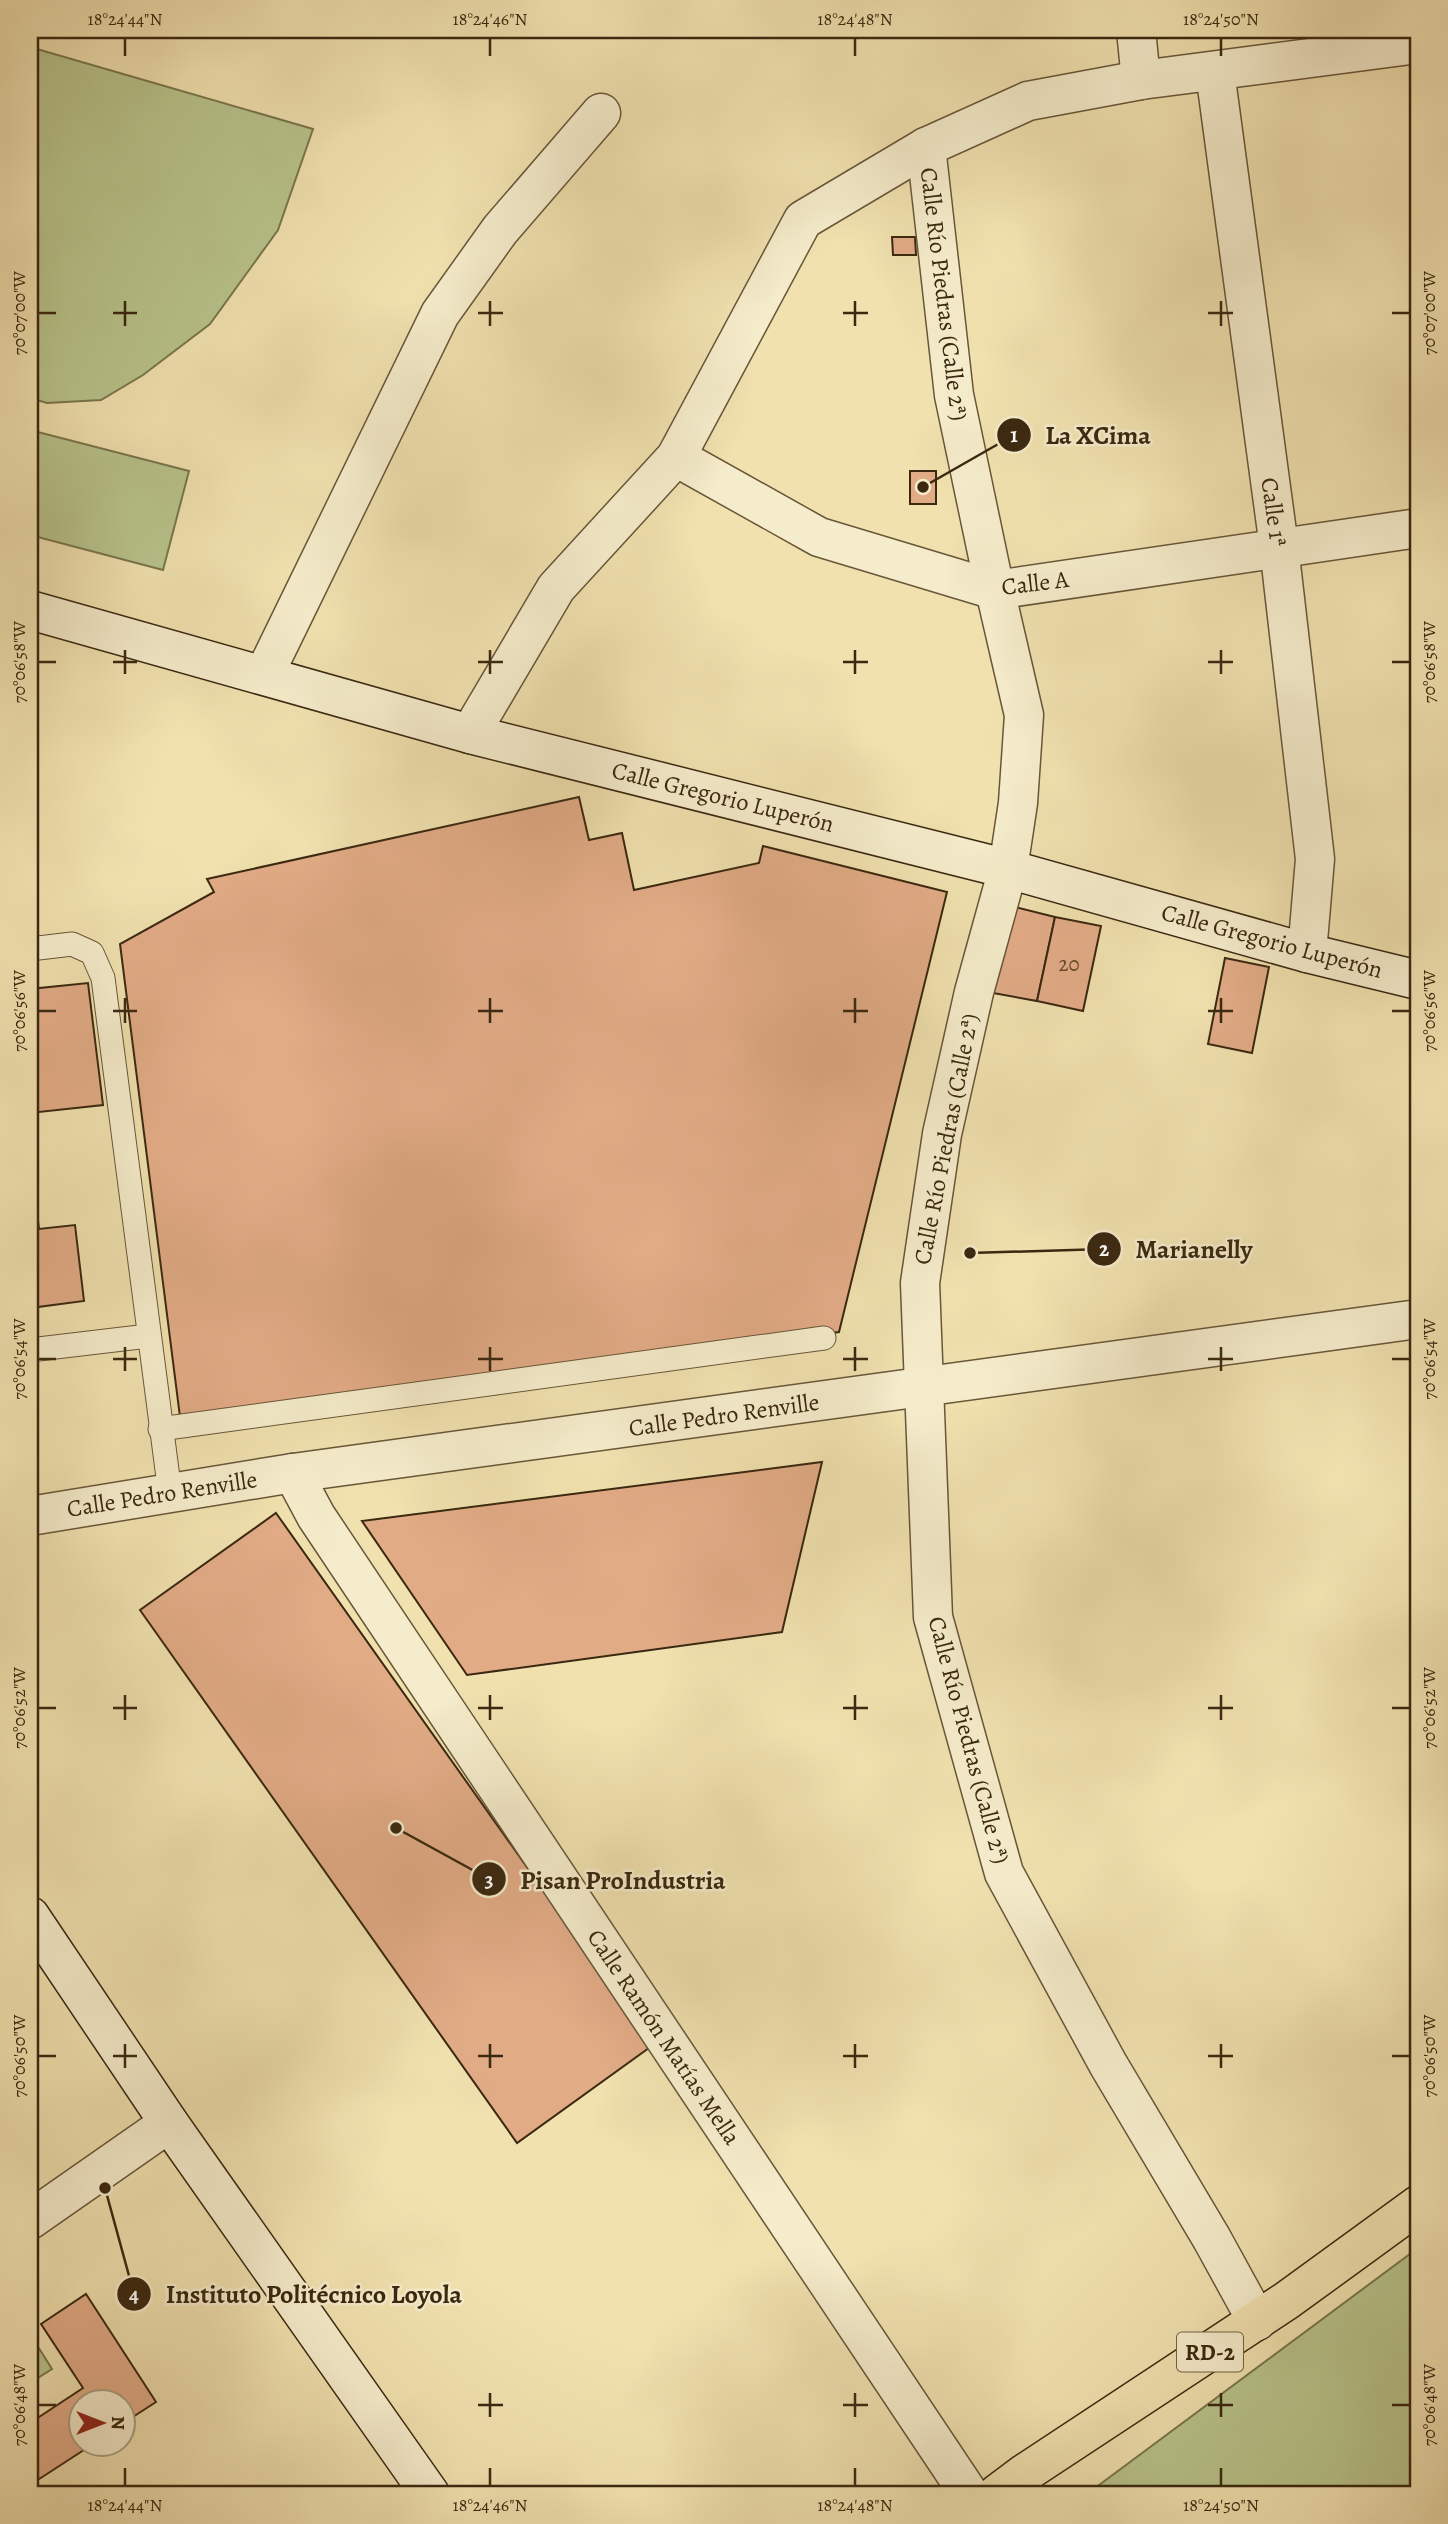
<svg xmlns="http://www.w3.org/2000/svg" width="1448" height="2524" font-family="Alegreya,serif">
<rect width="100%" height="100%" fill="#f0e1af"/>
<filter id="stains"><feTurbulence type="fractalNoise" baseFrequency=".00286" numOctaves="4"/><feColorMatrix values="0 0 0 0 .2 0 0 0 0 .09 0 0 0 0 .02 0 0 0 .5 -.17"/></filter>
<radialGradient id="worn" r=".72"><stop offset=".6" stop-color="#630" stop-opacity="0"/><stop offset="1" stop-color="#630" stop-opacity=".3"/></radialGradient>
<g fill="#b8c38b" stroke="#79764e" stroke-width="2">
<path d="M 30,47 L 313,129 L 278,230 L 210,324 L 143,375 L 101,400 L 47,403 L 30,398 Z"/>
<path d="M 30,430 L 189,471 L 163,570 L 30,535 Z"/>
<path d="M 1418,2248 L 1418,2494 L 1087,2494 Z"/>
<path d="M 30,2334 L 52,2369 L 30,2383 Z"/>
</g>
<g fill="#e1ab86" stroke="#3a2810" stroke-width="2">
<path d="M 892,237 L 915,237 L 916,255 L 893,255 Z"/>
<rect x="910" y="471" width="26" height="33"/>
<path d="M 579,797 L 589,840 L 622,833 L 634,890 L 759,863 L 763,846 L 947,892 L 839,1332 L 180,1417 L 120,944 L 214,892 L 207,879 Z"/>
<path d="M 1011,906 L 1055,917 L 1037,1001 L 993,993 Z"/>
<path d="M 1055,917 L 1101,926 L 1083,1011 L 1037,1001 Z"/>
<path d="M 1225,958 L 1269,967 L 1252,1053 L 1208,1044 Z"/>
<path d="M 88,983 L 103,1105 L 30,1113 L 30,989 Z"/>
<path d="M 30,1153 L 39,1229 L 75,1225 L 84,1301 L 30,1308 Z"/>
<path d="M 822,1462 L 782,1632 L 467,1675 L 362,1521 Z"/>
<path d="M 276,1513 L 653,2045 L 517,2143 L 140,1610 Z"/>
<path d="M 86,2294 L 156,2402 L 122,2424 L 122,2402 L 80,2402 L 80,2444 L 93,2444 L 30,2485 L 30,2423 L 83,2388 L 41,2324 Z"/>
</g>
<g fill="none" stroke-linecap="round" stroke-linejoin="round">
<g stroke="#685638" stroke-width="25">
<g id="lane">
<path d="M 30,949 L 72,944 L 92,953 L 103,978 L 170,1493"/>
<path d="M 30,1350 L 148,1336"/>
<path d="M 160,1429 L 824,1338"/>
</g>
</g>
<g stroke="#685638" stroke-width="41">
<g id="street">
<path d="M 1136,30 L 1141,80"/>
<path d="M 1215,72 L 1279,547 L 1315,859 L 1307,953"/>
<path d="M 926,147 L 954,395 L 995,590 L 1024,715 L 1018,803 L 1008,869 L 974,992 L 942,1134 L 920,1283 L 933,1617 L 1004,1873 L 1108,2064 L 1212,2239 L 1257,2321"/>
<path d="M 676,457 L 819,537 L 995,590 L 1418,528"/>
<path d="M 264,675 L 440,314 L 500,230 L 601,113"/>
<path d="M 470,734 L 556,588 L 676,457 L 803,220 L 926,147 L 1028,101 L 1141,80 L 1418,44"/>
<path d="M 293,1473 L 316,1516 L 969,2494"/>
<path d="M 30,1516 L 293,1473 L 1418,1319"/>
<path d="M 30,2220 L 169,2123"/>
</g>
</g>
<g stroke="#3a2810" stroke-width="41">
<g id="secondary">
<path d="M 30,610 L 470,734 L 1008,869 L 1307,953 L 1418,980"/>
<path d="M 30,1916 L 169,2123 L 430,2494"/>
</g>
</g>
<g stroke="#3a2810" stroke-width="41">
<path id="primary" d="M 997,2494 L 1025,2473 L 1286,2301 L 1418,2205"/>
</g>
<use href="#lane" stroke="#f5eccb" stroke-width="23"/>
<use href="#street" stroke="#f5eccb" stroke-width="38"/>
<use href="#secondary" stroke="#f5eccb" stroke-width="38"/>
<use href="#primary" stroke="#f0e1af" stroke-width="38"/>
</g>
<path fill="none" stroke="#3a2810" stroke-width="2.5" d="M 125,38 L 125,56M 490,38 L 490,56M 855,38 L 855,56M 1221,38 L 1221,56M 125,301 L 125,326M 490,301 L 490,326M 855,301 L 855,326M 1221,301 L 1221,326M 38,313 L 56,313M 113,313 L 137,313M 478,313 L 503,313M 843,313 L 868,313M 1208,313 L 1233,313M 1392,313 L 1410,313M 125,650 L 125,674M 490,650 L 490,674M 855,650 L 855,674M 1221,650 L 1221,674M 38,662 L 56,662M 113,662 L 137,662M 478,662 L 503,662M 843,662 L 868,662M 1208,662 L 1233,662M 1392,662 L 1410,662M 125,998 L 125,1023M 490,998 L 490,1023M 855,998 L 855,1023M 1221,998 L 1221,1023M 38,1011 L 56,1011M 113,1011 L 137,1011M 478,1011 L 503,1011M 843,1011 L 868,1011M 1208,1011 L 1233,1011M 1392,1011 L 1410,1011M 125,1347 L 125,1371M 490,1347 L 490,1371M 855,1347 L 855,1371M 1221,1347 L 1221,1371M 38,1359 L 56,1359M 113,1359 L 137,1359M 478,1359 L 503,1359M 843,1359 L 868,1359M 1208,1359 L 1233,1359M 1392,1359 L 1410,1359M 125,1695 L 125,1720M 490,1695 L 490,1720M 855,1695 L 855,1720M 1221,1695 L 1221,1720M 38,1708 L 56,1708M 113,1708 L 137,1708M 478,1708 L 503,1708M 843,1708 L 868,1708M 1208,1708 L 1233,1708M 1392,1708 L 1410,1708M 125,2044 L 125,2068M 490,2044 L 490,2068M 855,2044 L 855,2068M 1221,2044 L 1221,2068M 38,2056 L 56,2056M 113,2056 L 137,2056M 478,2056 L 503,2056M 843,2056 L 868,2056M 1208,2056 L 1233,2056M 1392,2056 L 1410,2056M 490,2393 L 490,2417M 855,2393 L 855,2417M 1221,2393 L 1221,2417M 38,2405 L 56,2405M 478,2405 L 503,2405M 843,2405 L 868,2405M 1208,2405 L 1233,2405M 1392,2405 L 1410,2405M 125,2468 L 125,2486M 490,2468 L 490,2486M 855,2468 L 855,2486M 1221,2468 L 1221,2486"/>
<g text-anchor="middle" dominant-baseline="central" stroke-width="5" stroke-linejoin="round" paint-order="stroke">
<g font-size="21" fill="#64492e">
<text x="1069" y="964">20</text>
</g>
<rect fill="#f5eccb" stroke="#726348" stroke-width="2" x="1177" y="2332.5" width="66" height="39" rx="5"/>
<g font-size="23" font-weight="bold" fill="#3a2810">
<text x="1210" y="2352">RD-2</text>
</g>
<g font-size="24" fill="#3a2810" stroke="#f5eccb">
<text transform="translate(944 294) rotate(83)">Calle Río Piedras (Calle 2ª)</text>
<text transform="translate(1274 512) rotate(82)">Calle 1ª</text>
<text transform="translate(1035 583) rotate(-7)">Calle A</text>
<text transform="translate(723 797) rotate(14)">Calle Gregorio Luperón</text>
<text transform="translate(1272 941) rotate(15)">Calle Gregorio Luperón</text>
<text transform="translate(946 1139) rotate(-79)">Calle Río Piedras (Calle 2ª)</text>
<text transform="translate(724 1415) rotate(-8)">Calle Pedro Renville</text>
<text transform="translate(162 1494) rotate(-9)">Calle Pedro Renville</text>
<text transform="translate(969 1740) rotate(75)">Calle Río Piedras (Calle 2ª)</text>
<text transform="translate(664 2037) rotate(56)">Calle Ramón Matías Mella</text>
</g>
</g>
<path fill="none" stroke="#3a2810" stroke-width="2.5" d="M923 487L1014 435M970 1253L1104 1249M396 1828L489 1879M105 2188L134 2294"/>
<g fill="#3a2810" stroke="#f5eccb" stroke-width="2.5">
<circle cx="923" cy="487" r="7"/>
<circle cx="970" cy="1253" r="7"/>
<circle cx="396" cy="1828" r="7"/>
<circle cx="105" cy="2188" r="7"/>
<circle cx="1014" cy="435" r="18"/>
<circle cx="1104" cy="1249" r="18"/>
<circle cx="489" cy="1879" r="18"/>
<circle cx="134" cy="2294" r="18"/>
</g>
<g font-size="21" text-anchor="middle" font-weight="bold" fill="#fff">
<text x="1014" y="442">1</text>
<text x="1104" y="1256">2</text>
<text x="489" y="1887">3</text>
<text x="134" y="2302">4</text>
</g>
<g font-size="26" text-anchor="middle" font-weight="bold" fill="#3a2810" stroke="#f5eccb" stroke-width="5" stroke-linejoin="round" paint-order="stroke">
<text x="1098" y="444">La XCima</text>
<text x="1194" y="1258">Marianelly</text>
<text x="623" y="1889">Pisan ProIndustria</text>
<text x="314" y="2303">Instituto Politécnico Loyola</text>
</g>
<rect width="1448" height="2524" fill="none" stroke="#f0e1af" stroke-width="77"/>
<g transform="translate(102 2423) rotate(90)"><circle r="33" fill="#f5eccb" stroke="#aa9e80" stroke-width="2"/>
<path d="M0-5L12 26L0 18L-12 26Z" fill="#8f2418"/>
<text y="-10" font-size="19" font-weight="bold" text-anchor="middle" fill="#3a2810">N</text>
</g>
<rect x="38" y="38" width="1372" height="2448" fill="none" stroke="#3a2810" stroke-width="2.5"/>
<g font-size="18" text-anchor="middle" fill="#3a2810">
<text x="125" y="25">18°24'44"N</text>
<text x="490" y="25">18°24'46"N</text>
<text x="855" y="25">18°24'48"N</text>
<text x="1221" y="25">18°24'50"N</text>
<text transform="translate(19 313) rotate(-90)" y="6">70°07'00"W</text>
<text transform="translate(1429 313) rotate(-90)" y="6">70°07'00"W</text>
<text transform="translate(19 662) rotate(-90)" y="6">70°06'58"W</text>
<text transform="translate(1429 662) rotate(-90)" y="6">70°06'58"W</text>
<text transform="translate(1429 1011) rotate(-90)" y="6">70°06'56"W</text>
<text transform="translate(19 1011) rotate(-90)" y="6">70°06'56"W</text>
<text transform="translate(19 1359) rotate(-90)" y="6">70°06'54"W</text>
<text transform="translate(1429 1359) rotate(-90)" y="6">70°06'54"W</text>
<text transform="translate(1429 1708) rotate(-90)" y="6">70°06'52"W</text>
<text transform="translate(19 1708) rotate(-90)" y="6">70°06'52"W</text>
<text transform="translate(19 2056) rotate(-90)" y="6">70°06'50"W</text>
<text transform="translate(1429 2056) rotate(-90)" y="6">70°06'50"W</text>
<text transform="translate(19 2405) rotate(-90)" y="6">70°06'48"W</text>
<text transform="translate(1429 2405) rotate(-90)" y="6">70°06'48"W</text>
<text x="125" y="2511">18°24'44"N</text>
<text x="490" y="2511">18°24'46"N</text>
<text x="855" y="2511">18°24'48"N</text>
<text x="1221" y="2511">18°24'50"N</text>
</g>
<rect width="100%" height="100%" filter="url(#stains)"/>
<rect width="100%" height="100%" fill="url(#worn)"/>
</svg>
